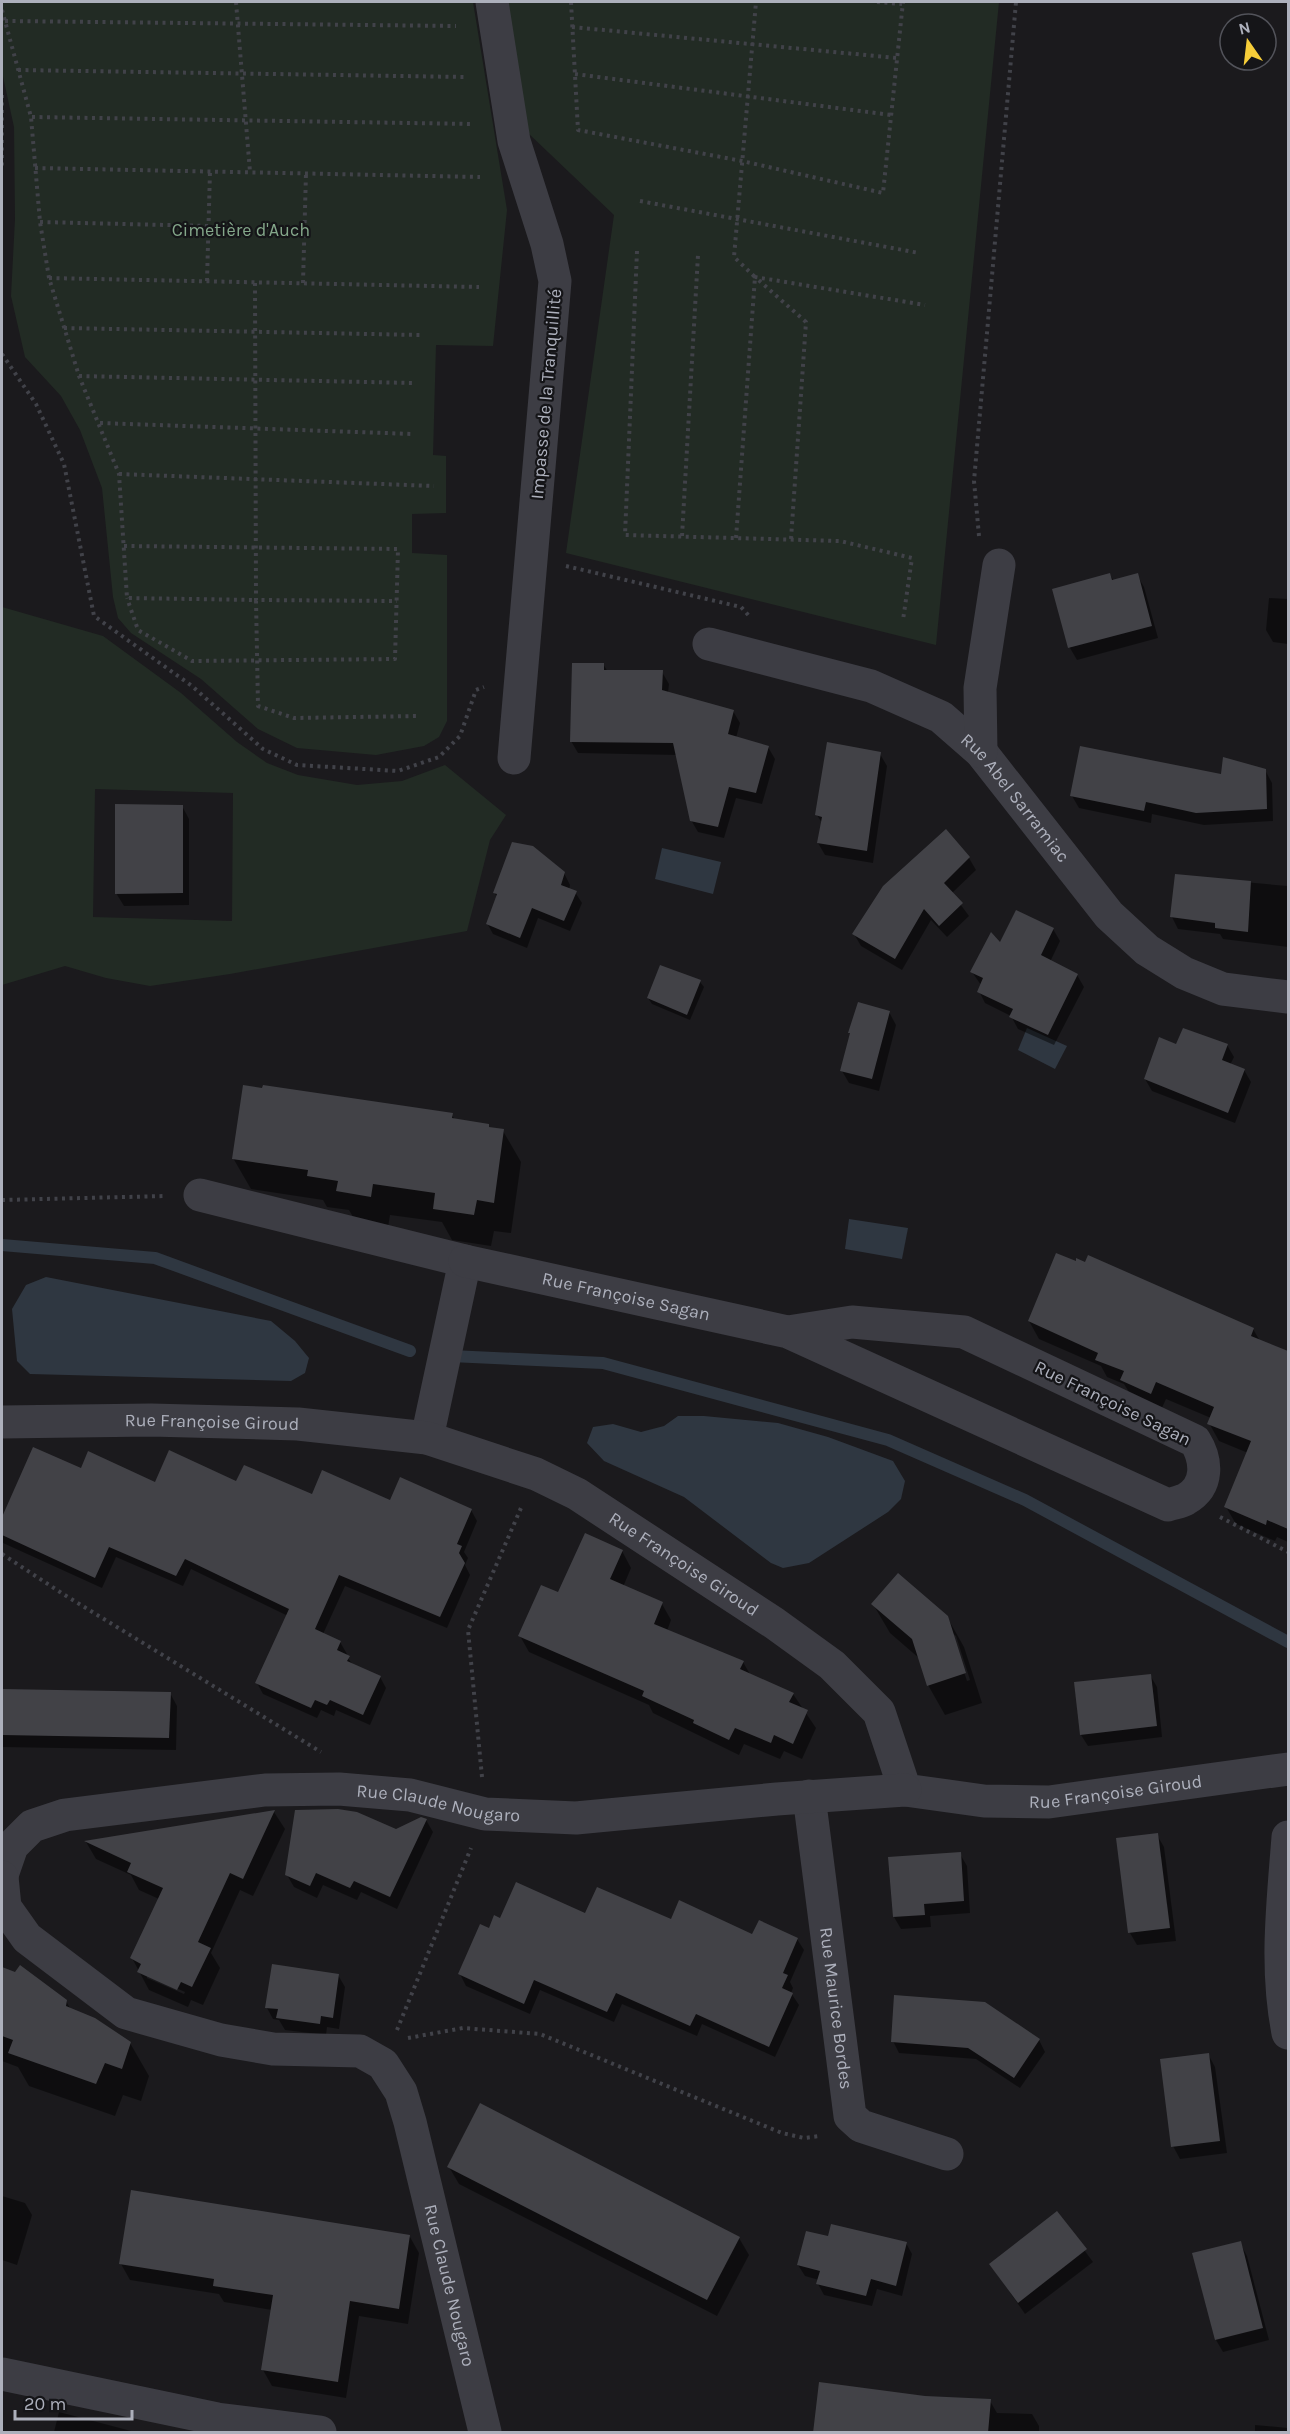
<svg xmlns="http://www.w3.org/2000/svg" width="1290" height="2434" font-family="Karla,sans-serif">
<rect width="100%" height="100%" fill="#1b1a1d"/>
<g fill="#222b24" fill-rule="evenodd">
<path d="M 2,2 L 473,2 L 507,210 L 493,346 L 436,345 L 433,455 L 446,456 L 446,513 L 412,514 L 412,553 L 447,555 L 447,721 L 439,737 L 424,746 L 376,755 L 297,748 L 258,729 L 201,679 L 131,633 L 118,618 L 113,597 L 102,488 L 80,430 L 61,396 L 25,357 L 11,296 L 15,219 L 14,127 L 2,72 Z"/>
<path d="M 508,2 L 999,2 L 936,645 L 566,553 L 614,215 L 527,132 Z"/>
<path d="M 2,607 L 103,636 L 181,693 L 237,742 L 267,763 L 298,775 L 357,785 L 402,781 L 445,765 L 506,815 L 490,840 L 467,931 L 230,974 L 150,986 L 106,978 L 65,966 L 2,985 L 2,644 L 3,640 ZM 95,789 L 233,793 L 232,921 L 93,917 Z"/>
</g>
<g fill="#2f3741">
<path d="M 662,848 L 721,862 L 713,894 L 655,879 Z"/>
<path d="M 1027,1028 L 1067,1046 L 1055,1069 L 1018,1050 Z"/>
<path d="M 849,1219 L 908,1228 L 902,1259 L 845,1249 Z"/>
<path d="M 46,1277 L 271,1321 L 295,1341 L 309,1358 L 305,1373 L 291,1381 L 30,1374 L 17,1361 L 12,1309 L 26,1285 Z"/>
<path d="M 678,1416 L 704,1416 L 778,1423 L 828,1437 L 893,1461 L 905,1481 L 901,1499 L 888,1512 L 809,1563 L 783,1568 L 771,1563 L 684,1497 L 604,1461 L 587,1443 L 593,1427 L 613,1424 L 641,1432 L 664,1426 Z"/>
</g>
<g fill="#0007" fill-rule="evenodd">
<path d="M 1110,575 L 1114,581 L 1137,575 L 1144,587 L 1158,638 L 1077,660 L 1070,648 L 1054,590 Z"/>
<path d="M 1269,598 L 1288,599 L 1288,644 L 1273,642 L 1266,630 Z"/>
<path d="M 603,664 L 608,672 L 662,672 L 669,684 L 668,693 L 733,711 L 740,723 L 736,738 L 768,747 L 775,759 L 762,804 L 736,798 L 724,838 L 698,832 L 691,820 L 677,755 L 578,753 L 571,741 Z"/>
<path d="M 880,754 L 887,766 L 873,863 L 825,855 L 818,843 L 822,823 L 817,815 Z"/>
<path d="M 1265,770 L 1272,783 L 1273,821 L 1204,825 L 1152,814 L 1151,823 L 1079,808 L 1072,796 Z"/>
<path d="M 182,806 L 189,819 L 189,905 L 124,906 L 116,893 Z"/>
<path d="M 946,832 L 969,858 L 976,870 L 952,893 L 969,916 L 947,937 L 931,920 L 902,970 L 861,946 L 854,934 Z"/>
<path d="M 564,873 L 570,885 L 569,890 L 575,892 L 582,903 L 570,931 L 538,918 L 527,948 L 493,934 L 487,923 L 497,897 L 494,892 Z"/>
<path d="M 1177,876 L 1288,886 L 1288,947 L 1223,939 L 1220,934 L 1178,929 L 1172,917 Z"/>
<path d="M 1053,929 L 1060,941 L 1050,962 L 1077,975 L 1084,987 L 1054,1045 L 1018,1029 L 1011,1016 L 985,1003 L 979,991 L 981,985 L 972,972 L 1001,945 Z"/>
<path d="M 700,982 L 704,987 L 690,1020 L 652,1004 L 648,998 Z"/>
<path d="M 889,1012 L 896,1025 L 879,1091 L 849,1083 L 842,1071 Z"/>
<path d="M 1227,1045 L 1234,1057 L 1230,1065 L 1244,1070 L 1251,1082 L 1235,1123 L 1152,1091 L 1145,1079 L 1177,1046 Z"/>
<path d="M 452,1115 L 455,1120 L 488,1125 L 490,1129 L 503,1131 L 521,1162 L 511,1233 L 494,1231 L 491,1246 L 452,1240 L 442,1222 L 390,1215 L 388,1227 L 356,1222 L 349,1210 L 327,1207 L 323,1200 L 251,1189 L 233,1158 Z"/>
<path d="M 1029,1321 L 1253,1329 L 1260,1341 L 1288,1353 L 1288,1542 L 1277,1537 L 1275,1541 L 1236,1524 L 1226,1507 L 1248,1453 L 1219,1441 L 1209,1423 L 1211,1418 L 1166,1399 L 1161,1410 L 1132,1397 L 1124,1384 L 1107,1377 L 1101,1366 L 1039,1339 Z"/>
<path d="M 33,1449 L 82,1470 L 156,1484 L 237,1483 L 312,1496 L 471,1510 L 477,1521 L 464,1552 L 468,1558 L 465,1565 L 470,1575 L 447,1628 L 345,1586 L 323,1634 L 340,1642 L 347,1654 L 346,1656 L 354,1666 L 380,1677 L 386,1688 L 370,1725 L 336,1710 L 334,1716 L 321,1710 L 317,1718 L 263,1694 L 257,1683 L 288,1616 L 191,1569 L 183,1586 L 116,1557 L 102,1588 L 3,1543 L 2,1520 Z"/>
<path d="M 622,1551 L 631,1568 L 623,1587 L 662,1604 L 671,1620 L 667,1631 L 743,1662 L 751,1676 L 793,1694 L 816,1728 L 802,1759 L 784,1751 L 780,1759 L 744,1744 L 739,1755 L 653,1713 L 649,1705 L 529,1652 L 520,1636 L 558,1594 Z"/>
<path d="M 873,1604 L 947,1617 L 964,1647 L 982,1703 L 945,1715 L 928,1685 L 920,1659 L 890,1633 ZM 951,1632 L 956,1636 L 970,1680 L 967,1681 Z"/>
<path d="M 1150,1675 L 1157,1687 L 1162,1737 L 1088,1746 L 1081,1735 Z"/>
<path d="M 2,1690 L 170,1693 L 177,1706 L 176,1750 L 2,1747 Z"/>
<path d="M 274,1812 L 285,1829 L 253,1896 L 240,1890 L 211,1953 L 220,1968 L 203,2005 L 191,2000 L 188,2007 L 149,1990 L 132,1958 L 159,1899 L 139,1890 L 131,1875 L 96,1859 L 86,1842 ZM 147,1975 L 185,1992 L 184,1994 L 147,1978 Z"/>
<path d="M 426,1820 L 433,1832 L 397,1909 L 361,1892 L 357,1900 L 323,1885 L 317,1898 L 294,1887 L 287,1875 Z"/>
<path d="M 1157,1835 L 1164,1847 L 1176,1941 L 1137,1945 L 1130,1933 Z"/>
<path d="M 960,1854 L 967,1866 L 970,1913 L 930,1916 L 931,1927 L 901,1929 L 894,1917 L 890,1859 Z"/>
<path d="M 586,1915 L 672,1921 L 753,1936 L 797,1939 L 804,1950 L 790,1982 L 793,1988 L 791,1993 L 799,2005 L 775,2057 L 702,2024 L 697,2036 L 622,2004 L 614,2022 L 540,1990 L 530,2014 L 466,1986 L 460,1974 L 490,1930 L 501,1920 Z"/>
<path d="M 2,1969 L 15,1974 L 66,2001 L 71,2010 L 130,2043 L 149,2076 L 141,2101 L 123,2095 L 115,2116 L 29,2086 L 18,2067 L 2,2061 Z"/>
<path d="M 338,1975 L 345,1987 L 339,2029 L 327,2027 L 326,2035 L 285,2030 L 279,2020 L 273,2019 L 267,2008 Z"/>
<path d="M 1039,2040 L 1045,2052 L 1020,2088 L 976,2059 L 899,2053 L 893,2041 Z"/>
<path d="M 1208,2054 L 1215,2067 L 1227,2153 L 1180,2159 L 1173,2146 Z"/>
<path d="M 449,2167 L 739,2238 L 749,2255 L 717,2316 L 459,2184 Z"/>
<path d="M 2,2196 L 25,2203 L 32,2215 L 17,2265 L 2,2260 Z"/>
<path d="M 1057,2213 L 1093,2262 L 1025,2314 L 991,2265 Z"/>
<path d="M 410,2237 L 419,2253 L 408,2324 L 359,2316 L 346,2398 L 272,2386 L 263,2370 L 272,2310 L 224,2302 L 219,2294 L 130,2280 L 121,2264 Z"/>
<path d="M 829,2238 L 906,2243 L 912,2254 L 902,2296 L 877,2289 L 872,2306 L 824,2295 L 818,2284 L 819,2280 L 805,2276 L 798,2265 Z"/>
<path d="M 1240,2243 L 1247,2256 L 1269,2340 L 1223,2352 L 1216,2340 L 1194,2255 Z"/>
<path d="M 925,2398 L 990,2401 L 997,2413 L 1032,2414 L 1039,2426 L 1039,2432 L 816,2432 Z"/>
<path d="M 59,2412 L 135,2432 L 54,2432 Z"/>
<path d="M 1255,2425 L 1288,2428 L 1288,2432 L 1255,2432 Z"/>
</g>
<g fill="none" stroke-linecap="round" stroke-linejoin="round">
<g stroke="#2f3741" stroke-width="12">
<path d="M 2,1245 L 155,1258 L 410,1351"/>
<path d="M 451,1356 L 603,1363 L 888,1440 L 1025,1500 L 1288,1642"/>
</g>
</g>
<g fill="#424247">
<path d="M 1110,573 L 1112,580 L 1138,573 L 1152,626 L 1068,648 L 1052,589 Z"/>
<path d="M 572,663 L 604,663 L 604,670 L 663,670 L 662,690 L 734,710 L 728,734 L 769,746 L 756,793 L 729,787 L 718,827 L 690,821 L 673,743 L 570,742 Z"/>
<path d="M 827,742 L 881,752 L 867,851 L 817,843 L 822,817 L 815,815 Z"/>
<path d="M 1080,746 L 1221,774 L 1223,757 L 1266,769 L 1267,809 L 1196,813 L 1146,802 L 1144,811 L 1070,796 Z"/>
<path d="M 115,804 L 183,805 L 183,893 L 115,894 Z"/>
<path d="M 946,829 L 970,857 L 944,883 L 963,903 L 939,926 L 924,909 L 895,959 L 852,934 L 883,886 Z"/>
<path d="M 512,842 L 533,846 L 565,872 L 561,885 L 577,891 L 564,921 L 532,908 L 520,938 L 486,924 L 497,894 L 493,893 Z"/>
<path d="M 1175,874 L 1251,881 L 1248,932 L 1215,928 L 1215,923 L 1170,917 Z"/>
<path d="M 1016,910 L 1054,928 L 1041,955 L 1078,974 L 1048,1035 L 1009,1017 L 1013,1009 L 977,992 L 983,978 L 970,972 L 991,932 L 1000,942 Z"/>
<path d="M 660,965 L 701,980 L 687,1015 L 647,998 Z"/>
<path d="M 858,1002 L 890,1011 L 872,1079 L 840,1071 L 850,1033 L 848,1033 Z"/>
<path d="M 1183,1028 L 1228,1044 L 1222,1060 L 1245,1069 L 1228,1113 L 1144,1079 L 1159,1037 L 1176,1044 Z"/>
<path d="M 243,1085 L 262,1088 L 263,1085 L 453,1113 L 452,1118 L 489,1124 L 489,1127 L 504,1129 L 494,1203 L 477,1200 L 474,1215 L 433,1209 L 435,1193 L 373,1184 L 371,1197 L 336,1191 L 338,1181 L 307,1176 L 308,1170 L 232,1159 Z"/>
<path d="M 1056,1253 L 1076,1261 L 1076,1258 L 1085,1262 L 1088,1255 L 1254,1328 L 1251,1336 L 1288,1351 L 1288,1529 L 1267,1520 L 1266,1525 L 1224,1507 L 1251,1441 L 1207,1424 L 1214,1407 L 1156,1382 L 1151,1394 L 1120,1380 L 1124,1371 L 1095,1360 L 1098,1353 L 1028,1321 Z"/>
<path d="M 33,1447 L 81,1468 L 88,1451 L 155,1482 L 169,1450 L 236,1481 L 244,1465 L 312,1494 L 322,1470 L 390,1500 L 400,1477 L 472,1509 L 457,1544 L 462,1546 L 459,1553 L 465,1563 L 440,1617 L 339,1575 L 315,1629 L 341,1641 L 337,1650 L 350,1656 L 347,1661 L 381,1676 L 363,1715 L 330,1700 L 327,1705 L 315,1700 L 311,1708 L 255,1683 L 289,1609 L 185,1559 L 176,1576 L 109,1547 L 95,1578 L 2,1535 L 2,1517 Z"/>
<path d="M 585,1533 L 623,1550 L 610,1579 L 663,1602 L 654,1624 L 744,1661 L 740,1669 L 794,1693 L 789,1702 L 808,1710 L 793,1744 L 774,1735 L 771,1743 L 735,1728 L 729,1740 L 693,1723 L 694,1720 L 642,1696 L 644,1691 L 518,1636 L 541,1585 L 558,1592 Z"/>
<path d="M 898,1573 L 948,1616 L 966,1673 L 927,1686 L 912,1639 L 871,1604 Z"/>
<path d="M 1151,1674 L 1157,1726 L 1080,1735 L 1074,1682 Z"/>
<path d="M 2,1689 L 171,1692 L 169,1738 L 2,1735 Z"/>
<path d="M 338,1809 L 357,1812 L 396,1829 L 421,1817 L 427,1819 L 390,1897 L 354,1881 L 350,1888 L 316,1873 L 310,1886 L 285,1875 L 295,1810 Z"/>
<path d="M 275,1810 L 243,1879 L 230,1873 L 198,1942 L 211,1948 L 192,1987 L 181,1982 L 177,1990 L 137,1972 L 141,1964 L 130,1958 L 163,1888 L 127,1872 L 131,1863 L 84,1841 Z"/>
<path d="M 1158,1833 L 1170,1928 L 1128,1933 L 1116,1838 Z"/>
<path d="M 961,1852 L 964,1901 L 924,1904 L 925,1915 L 893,1917 L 888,1857 Z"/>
<path d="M 516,1882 L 585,1913 L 597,1887 L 671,1919 L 679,1900 L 752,1934 L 759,1920 L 798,1938 L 783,1973 L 788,1975 L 782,1988 L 793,1993 L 769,2047 L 696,2014 L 690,2026 L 616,1993 L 607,2012 L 534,1980 L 524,2004 L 458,1974 L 480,1924 L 489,1928 L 494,1915 L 500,1918 Z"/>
<path d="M 272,1964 L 339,1974 L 333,2018 L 321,2016 L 320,2024 L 276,2018 L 278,2009 L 265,2008 Z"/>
<path d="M 20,1965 L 67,2000 L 66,2006 L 95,2018 L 131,2042 L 122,2069 L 105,2063 L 96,2084 L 8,2053 L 13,2040 L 2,2036 L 2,1967 L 15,1972 Z"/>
<path d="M 894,1995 L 985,2002 L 1040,2039 L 1014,2078 L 968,2048 L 891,2042 Z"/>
<path d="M 1209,2053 L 1220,2141 L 1171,2147 L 1160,2059 Z"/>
<path d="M 480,2103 L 740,2237 L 707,2300 L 447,2167 Z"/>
<path d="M 131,2190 L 410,2235 L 399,2309 L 350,2301 L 338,2382 L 261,2370 L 273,2295 L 213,2286 L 214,2279 L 119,2264 Z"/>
<path d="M 1057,2211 L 1087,2249 L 1018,2303 L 989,2264 Z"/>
<path d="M 831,2224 L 907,2242 L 896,2286 L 871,2279 L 866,2296 L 816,2284 L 820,2271 L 797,2265 L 806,2231 L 828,2236 Z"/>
<path d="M 1241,2241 L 1263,2328 L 1215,2340 L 1192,2253 Z"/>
<path d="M 819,2382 L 925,2396 L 991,2399 L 988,2433 L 813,2433 Z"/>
</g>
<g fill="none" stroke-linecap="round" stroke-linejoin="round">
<g stroke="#414249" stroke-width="4" stroke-dasharray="3 4.5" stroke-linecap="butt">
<path d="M 236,2 L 250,172"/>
<path d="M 571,2 L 578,130 L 742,161 L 883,193 L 903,2"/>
<path d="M 877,2 L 902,4"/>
<path d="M 2,10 L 31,117 L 40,222 L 49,278 L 79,376 L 119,474 L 127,598 L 256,600 L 258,706 L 294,718 L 417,716"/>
<path d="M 5,21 L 456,26"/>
<path d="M 572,27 L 897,58"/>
<path d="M 18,70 L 464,77"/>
<path d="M 575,74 L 891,115"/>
<path d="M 2,95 L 2,167"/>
<path d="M 32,117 L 472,124"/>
<path d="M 35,168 L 480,177"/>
<path d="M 640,201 L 919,253"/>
<path d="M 40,222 L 209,226"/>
<path d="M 637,251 L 625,535 L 840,541 L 912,558 L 903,620"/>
<path d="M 49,278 L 479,287"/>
<path d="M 207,281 L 210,171"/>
<path d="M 255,283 L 256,600 L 397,601"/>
<path d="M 303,283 L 306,173"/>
<path d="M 64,328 L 420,335"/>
<path d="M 2,354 L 36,404 L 64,464 L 94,616 L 192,686 L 263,749 L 297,765 L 398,771 L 439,757 L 460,736 L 476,690 L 484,687"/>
<path d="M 79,376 L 414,383"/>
<path d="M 100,423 L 413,434"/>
<path d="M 119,474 L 434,486"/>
<path d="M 682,536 L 698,255"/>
<path d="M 979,536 L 974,481 L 1016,2"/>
<path d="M 736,538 L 755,277 L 734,257 L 756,2"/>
<path d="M 791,539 L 806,322 L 755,277 L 925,305"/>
<path d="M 124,546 L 398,549 L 395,659 L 192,661 L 138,630 L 127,598"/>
<path d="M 566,566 L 741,607 L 750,617"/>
<path d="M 2,1200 L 166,1196"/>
<path d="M 1220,1517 L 1288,1552"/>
<path d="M 2,1554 L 63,1594 L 321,1752"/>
<path d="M 482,1777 L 468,1630 L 521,1508"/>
<path d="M 397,2030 L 471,1848"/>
<path d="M 408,2038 L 463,2028 L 540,2034 L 782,2133 L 804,2138 L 820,2136"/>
</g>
<g stroke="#3d3d44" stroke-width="33">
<path d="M 492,2 L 514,141 L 547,244 L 555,281 L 514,758"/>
<path id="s1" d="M 709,644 L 871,686 L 941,717 L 981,752 L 1109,915 L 1147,950 L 1184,973 L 1223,989 L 1288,997"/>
<path d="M 981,752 L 980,688 L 999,565"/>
<path d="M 200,1195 L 465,1261 L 427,1438"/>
<path id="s2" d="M 465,1261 L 788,1332 L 1168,1505 C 1173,1503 1181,1502 1186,1499 C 1209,1486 1207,1460 1195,1441 L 964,1332 L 852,1322 L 788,1332"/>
<path id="s3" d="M 2,1422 L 151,1420 L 298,1424 L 427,1438 L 536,1474 L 577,1494 L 774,1623 L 832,1665 L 879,1712 L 905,1790 L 984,1801 L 1049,1802 L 1288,1769"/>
<path id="s4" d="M 809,1796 L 850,2116 L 861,2126 L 947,2154"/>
<path d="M 1288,1837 C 1283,1903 1275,1967 1288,2033"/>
<path id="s5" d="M 2,1875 L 12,1846 L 32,1826 L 65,1815 L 265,1790 L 339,1789 L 410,1795 L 485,1814 L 576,1818 L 777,1799 L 905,1790"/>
<path id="s6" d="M 2,1877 L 5,1907 L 27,1938 L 126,2013 L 221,2040 L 273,2049 L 360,2051 L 383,2064 L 401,2092 L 410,2122 L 485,2432"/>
<path d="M 2,2374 L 217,2419 L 320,2432"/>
</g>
</g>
<g text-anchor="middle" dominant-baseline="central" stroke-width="4.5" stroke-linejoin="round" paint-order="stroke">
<g font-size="18" fill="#84a78a" stroke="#151518">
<text x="241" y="230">Cimetière d'Auch</text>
</g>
<g font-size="18" fill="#adb0bc" stroke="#151518">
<text transform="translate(546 394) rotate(-85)">Impasse de la Tranquillité</text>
<text stroke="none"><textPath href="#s1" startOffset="354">Rue Abel Sarramiac</textPath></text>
<text stroke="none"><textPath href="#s2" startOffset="165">Rue Françoise Sagan</textPath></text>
<text transform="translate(1113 1403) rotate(26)">Rue Françoise Sagan</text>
<text stroke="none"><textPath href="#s3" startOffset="210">Rue Françoise Giroud</textPath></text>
<text stroke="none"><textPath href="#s3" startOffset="714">Rue Françoise Giroud</textPath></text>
<text stroke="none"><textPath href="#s3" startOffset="1254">Rue Françoise Giroud</textPath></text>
<text stroke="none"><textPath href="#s5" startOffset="470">Rue Claude Nougaro</textPath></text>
<text stroke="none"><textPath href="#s4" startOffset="214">Rue Maurice Bordes</textPath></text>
<text stroke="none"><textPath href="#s6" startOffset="690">Rue Claude Nougaro</textPath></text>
</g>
</g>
<rect width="1290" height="2434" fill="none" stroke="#adb0bc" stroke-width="6"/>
<g transform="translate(1248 42) rotate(346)"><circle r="28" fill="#151518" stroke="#52535a" stroke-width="1.5"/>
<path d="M0-4.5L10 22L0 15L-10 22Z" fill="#f6cd39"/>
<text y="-9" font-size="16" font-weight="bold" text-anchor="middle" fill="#adb0bc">N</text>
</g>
<path d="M15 2410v9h117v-9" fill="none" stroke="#adb0bc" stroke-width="3"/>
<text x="24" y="2410" font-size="18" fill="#adb0bc" stroke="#151518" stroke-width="4.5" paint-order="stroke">20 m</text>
</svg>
